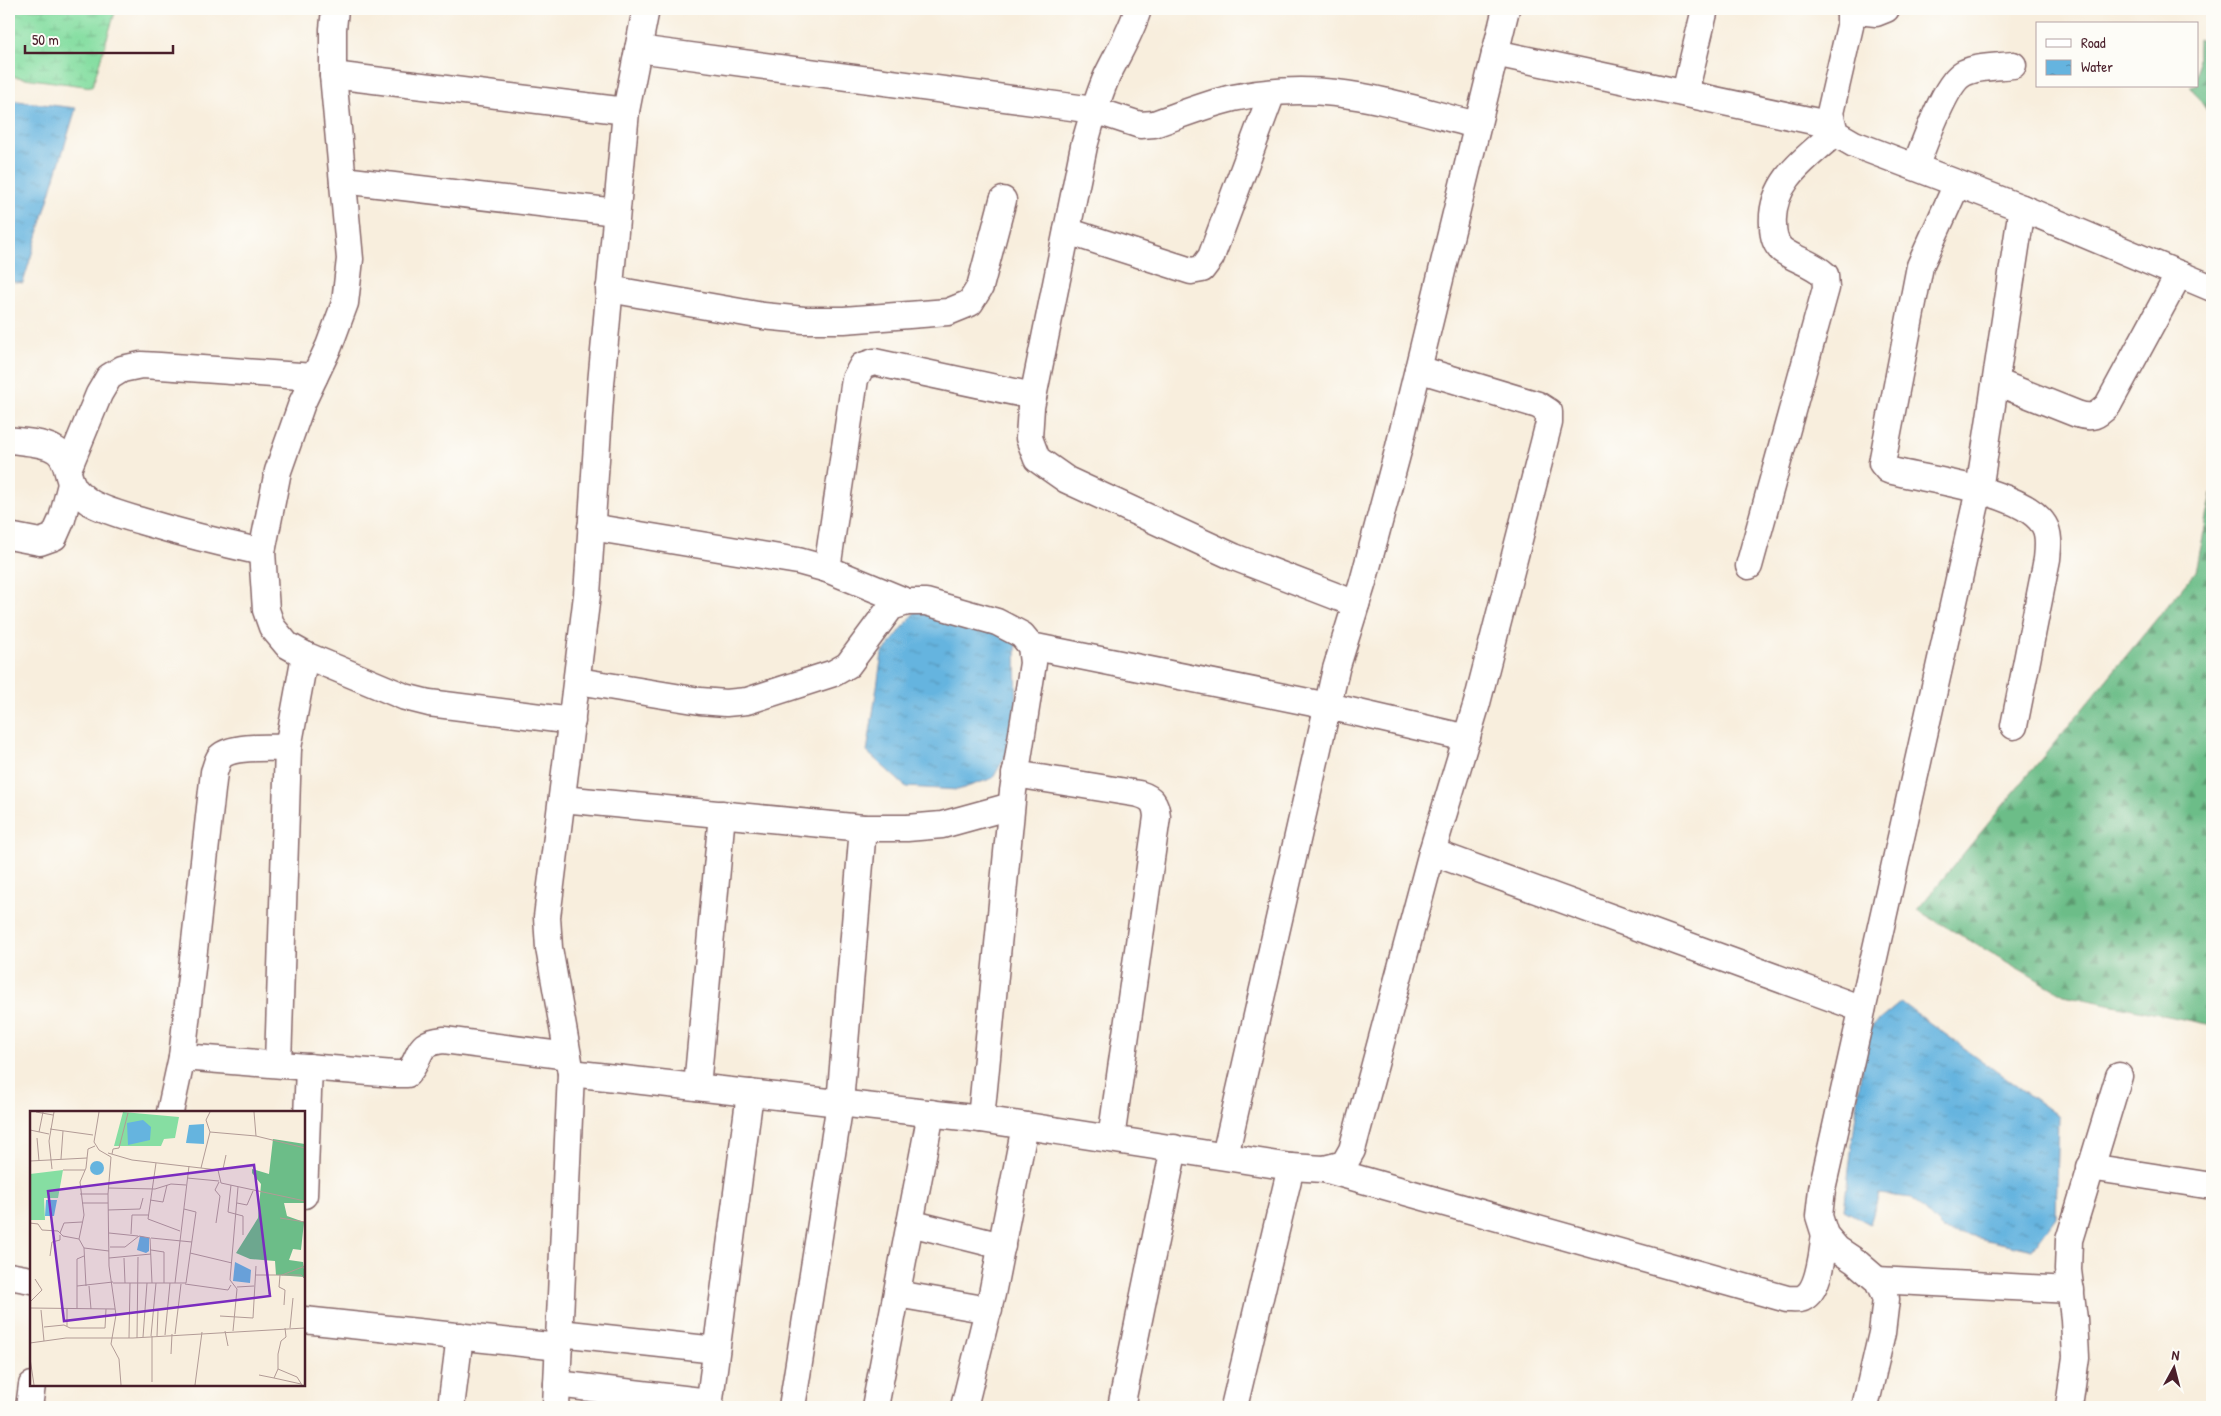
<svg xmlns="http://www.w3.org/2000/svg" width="2221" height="1416" font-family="'Patrick Hand',sans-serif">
<defs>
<pattern id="forest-firs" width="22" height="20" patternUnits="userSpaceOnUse" patternTransform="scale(1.25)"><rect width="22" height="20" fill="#6cbd88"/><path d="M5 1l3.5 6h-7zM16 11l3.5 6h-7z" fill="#5b996f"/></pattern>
<pattern id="wetland-marsh" width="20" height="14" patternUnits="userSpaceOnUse" patternTransform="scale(1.25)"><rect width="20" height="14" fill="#86dea2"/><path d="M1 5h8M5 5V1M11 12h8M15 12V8" fill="none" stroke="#75be8c"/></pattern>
<pattern id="water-ripples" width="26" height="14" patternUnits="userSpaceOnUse" patternTransform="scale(1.25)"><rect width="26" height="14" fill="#65b4df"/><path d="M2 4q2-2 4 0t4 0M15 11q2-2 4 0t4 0" fill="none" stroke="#5592b5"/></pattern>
</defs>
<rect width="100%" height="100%" fill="#fdfcf7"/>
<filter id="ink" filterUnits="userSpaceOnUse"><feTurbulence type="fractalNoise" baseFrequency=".02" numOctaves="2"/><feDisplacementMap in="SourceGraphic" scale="10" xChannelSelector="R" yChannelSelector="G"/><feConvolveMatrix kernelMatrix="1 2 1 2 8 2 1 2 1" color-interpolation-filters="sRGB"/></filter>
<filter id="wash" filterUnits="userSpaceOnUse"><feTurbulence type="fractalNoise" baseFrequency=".0096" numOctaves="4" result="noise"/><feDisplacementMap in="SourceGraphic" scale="20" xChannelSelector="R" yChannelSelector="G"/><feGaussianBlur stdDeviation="1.12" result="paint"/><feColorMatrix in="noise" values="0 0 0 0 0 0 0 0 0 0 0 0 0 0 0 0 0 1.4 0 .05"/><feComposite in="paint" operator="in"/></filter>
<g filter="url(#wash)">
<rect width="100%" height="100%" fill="#f8eedd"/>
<g fill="url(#forest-firs)" stroke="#5b6e5a">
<path d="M 2198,39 L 2212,45 L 2212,118 L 2190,86 L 2197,86 Z"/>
<path d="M 2212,493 L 2212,1025 L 2064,995 L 1917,910 L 2196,571 Z"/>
</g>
<path fill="url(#wetland-marsh)" stroke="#687e66" d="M 9,9 L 116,9 L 92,87 L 9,76 Z"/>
<g fill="url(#water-ripples)" stroke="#586a85">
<path d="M 9,100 L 76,108 L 23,283 L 9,281 Z"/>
<path d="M 919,607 L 1016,634 L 1017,736 L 993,778 L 958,790 L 906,787 L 867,752 L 882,654 Z"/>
<path d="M 1901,1002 L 2059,1117 L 2056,1217 L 2032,1250 L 1943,1230 L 1912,1198 L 1879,1194 L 1870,1224 L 1844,1210 L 1866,1031 Z"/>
</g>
</g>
<g filter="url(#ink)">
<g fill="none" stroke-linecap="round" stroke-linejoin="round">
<g stroke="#876769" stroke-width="29">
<g id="minor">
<path d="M 335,9 L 333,29 L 333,75 L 350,259 L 345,303 L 329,346 L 302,403 L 278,471 L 262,552 L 266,610 L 272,627 L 287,645 L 305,655 L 405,697 L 429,703 L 572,721"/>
<path d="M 1138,9 C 1131,33 1118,53 1107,76 C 1097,98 1091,122 1084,146 L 1031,407 L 1029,438 L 1037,459 L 1067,480 L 1234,557 L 1356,604"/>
<path d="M 1848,9 L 1850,10 L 1850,26 L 1830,113 L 1835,133 L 1854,144 L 2022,208 L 2212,288"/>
<path d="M 1850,10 L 1876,13 L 1886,9"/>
<path d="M 638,49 L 1094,110 L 1140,125 L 1154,124 C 1180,115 1207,104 1233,98 C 1267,91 1302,89 1336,93 C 1383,98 1431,114 1477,125"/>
<path d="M 1495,53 L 1832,125"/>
<path d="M 333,75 L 626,111"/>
<path d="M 1685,93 L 1705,9"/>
<path d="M 1915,167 C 1924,146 1944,83 1964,73 C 1978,66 1998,67 2013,65"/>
<path d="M 343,180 L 616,212"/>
<path d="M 1957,184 L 1920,266 L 1882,463 L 1888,470 C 1926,480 2023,490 2044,525 C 2050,535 2048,548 2047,559 L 2014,726"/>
<path d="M 1067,231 L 1191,271 L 1202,269 L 1211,257 L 1272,93"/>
<path d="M 609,289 L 763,316 L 804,320 L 844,320 L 948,312 L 970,303 L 980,287 L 1003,200"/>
<path d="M 1996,382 L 2077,414 C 2092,419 2097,416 2108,405 L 2179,274"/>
<path d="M 9,440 C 23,442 45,442 57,451 C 68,459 66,473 72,484 C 75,492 84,498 91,503 C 106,511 124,516 141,521 C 181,533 221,543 262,552"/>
<path d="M 68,469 L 99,394 L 109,377 L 122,369 L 141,365 L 160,366 L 314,377"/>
<path d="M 591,527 L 798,561 L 827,569 L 907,602"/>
<path d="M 9,536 L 40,542 L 54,537 L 62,519 L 71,484"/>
<path d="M 1749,566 L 1826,288 L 1825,275 C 1811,262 1795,260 1782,250 C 1775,244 1773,233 1773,225 C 1770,182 1806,158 1835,133"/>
<path d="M 827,569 L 855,379 L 862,366 L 874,362 L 1033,396"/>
<path d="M 1031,646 L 1328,706 L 1467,738"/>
<path d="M 578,681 L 700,701 L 726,703 L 747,701 L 834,673 L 848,665 L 891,607 L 907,602 L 926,602 L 997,622 L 1022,635 L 1031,646 L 1033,663 L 1013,791 L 981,1119"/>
<path d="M 1015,774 L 1139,794 C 1152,798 1156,803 1157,817 L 1111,1139"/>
<path d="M 562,799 L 863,828 L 907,828 L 942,825 L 1011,806"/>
<path d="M 1432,852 L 1862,1009"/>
<path d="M 182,1057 L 394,1074 L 407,1074 C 424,1056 413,1043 444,1040 L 568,1056"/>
<path d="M 278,1064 L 288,748 L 305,655"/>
<path d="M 571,1073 L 981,1119 L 1291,1167 L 1324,1169 L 1344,1164 L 1352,1150 L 1432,852 L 1477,703 L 1549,423 L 1549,412 L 1538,405 L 1418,369"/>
<path d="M 697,1087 L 722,814"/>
<path d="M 170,1112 L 182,1057 L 214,772 C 216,767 217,761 220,757 C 232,745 272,748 288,748"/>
<path d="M 1225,1156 L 1336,669 L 1363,582 L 1398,451 L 1506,9"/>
<path d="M 2090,1167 L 2212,1186"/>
<path d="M 1324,1169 L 1787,1299 C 1792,1299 1799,1300 1803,1298 C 1820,1290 1822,1252 1825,1235"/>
<path d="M 304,1195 L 309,1067"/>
<path d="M 910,1223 L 1002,1246"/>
<path d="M 9,1276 L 31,1280"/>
<path d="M 1877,1280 L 2071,1290"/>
<path d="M 897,1294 L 989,1310"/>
<path d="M 304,1320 L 559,1347"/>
<path d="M 560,1333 L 716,1350"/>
<path d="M 557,1384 L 709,1402"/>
<path d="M 29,1407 L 32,1385"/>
<path d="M 451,1407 L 460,1336"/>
<path d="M 556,1407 L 571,1073 L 549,948 L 547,917 L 587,595 L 601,384 L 626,111 L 646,9"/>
<path d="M 709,1407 L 750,1093"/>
<path d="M 792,1407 L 840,1103 L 863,828"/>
<path d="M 875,1407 L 931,1113"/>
<path d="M 964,1407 L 992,1294 L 1025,1126"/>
<path d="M 1121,1407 L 1174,1148"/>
<path d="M 1234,1407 L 1291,1167"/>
<path d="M 1865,1407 L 1882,1333 L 1886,1299 L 1877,1280 L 1855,1261 L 1837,1249 L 1825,1235 L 1819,1216 L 1822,1189 L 1979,490 L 2022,208"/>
<path d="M 2069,1407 L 2076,1357 L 2074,1319 L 2068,1270 L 2069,1240 L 2119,1076"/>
</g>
</g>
<use href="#minor" stroke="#fff" stroke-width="26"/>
</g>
</g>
<g transform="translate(30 1111)">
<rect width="275" height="275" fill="#f8eedd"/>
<path d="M 243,28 L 275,33 L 275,92 L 254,92 L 257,105 L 274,111 L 271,139 L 263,138 L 259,149 L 273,151 L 275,166 L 246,164 L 245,150 L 220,148 L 206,142 L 228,107 L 231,73 L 222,62 L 222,58 L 239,63 Z" fill="#6cbd88"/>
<path d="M 93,1 L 149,6 L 145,27 L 134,28 L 131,35 L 84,35 ZM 33,59 L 28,87 L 14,87 L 15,109 L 0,109 L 0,63 Z" fill="#86dea2"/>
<path d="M 113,9 L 121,16 L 120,29 L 98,34 L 97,12 ZM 174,13 L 174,33 L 156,32 L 159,14 ZM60 57a7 7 0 1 1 14 0a7 7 0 1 1-14 0ZM 16,89 L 27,89 L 24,105 L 15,105 ZM 110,125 L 119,127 L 119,140 L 116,142 L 107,139 ZM 205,151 L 221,159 L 220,172 L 203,170 Z" fill="#65b4df"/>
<path fill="none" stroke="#b29b96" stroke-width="1" d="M 6,1 L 23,4M 69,1 L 64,31 L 69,39 L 81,46 L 78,83 L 79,155 L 86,204 L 81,233 L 89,248 L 91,274M 224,1 L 226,25 L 275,37M 20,18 L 63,24M 0,19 L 19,23M 9,21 L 13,1M 180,21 L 226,25M 7,27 L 9,50M 65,35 L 58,38 L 56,57 L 50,71 L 54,104 L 49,128 L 54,137 L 79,140M 78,42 L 102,49 L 188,59 L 191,72 L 275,90M 82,43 L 83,38 L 89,37 L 98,2M 31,48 L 33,20M 0,50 L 57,47M 126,52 L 118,108 L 150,120M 171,57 L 180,21 L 176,9 L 180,1M 22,58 L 19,30 L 24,1M 33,59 L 55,59M 190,59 L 193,58 L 196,44M 157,67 L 189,70M 201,74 L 198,101 L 213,105 L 213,124M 78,77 L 125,78 L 141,73 L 156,74M 50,83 L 78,83M 120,89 L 133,91 L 137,74M 52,92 L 78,92M 207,92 L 217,94 L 223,80M 78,99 L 110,98 L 113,87M 250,107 L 275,111M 0,112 L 8,113 L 12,119 L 28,120 L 33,125 L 49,128M 186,112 L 190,85 L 185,79 L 189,71M 30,122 L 34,112 L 52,111M 79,122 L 108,125M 101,123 L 102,104 L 118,104M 121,127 L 162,131M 80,136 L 95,136 L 109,125 L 120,127 L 122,172M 54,137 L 56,175M 121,139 L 134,141 L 134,172M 160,142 L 202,152M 20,145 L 22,131 L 30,129 L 30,124M 79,147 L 121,143M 94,147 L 95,172M 225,164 L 271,164 L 275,168M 250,164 L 249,176 L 255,179 L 254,194M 252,164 L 275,155M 83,172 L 156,172 L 166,101 L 154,98M 145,172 L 159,55M 155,173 L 198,179 L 201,174M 47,175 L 83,171M 59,175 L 61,198M 207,176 L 224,175M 0,191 L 12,179 L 5,168M 0,197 L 85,198M 47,198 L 47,148 L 54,145M 11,199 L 14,230M 190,205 L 223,207 L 226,155M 37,215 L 37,198M 14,216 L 34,214 L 40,217 L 75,217 L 76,198M 255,217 L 256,226 L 251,230 L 248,243 L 248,258 L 267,266 L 272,274M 260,217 L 263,187M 195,220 L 198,235M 203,220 L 207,178 L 200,169 L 208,76M 145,223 L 151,173M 135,224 L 140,172M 121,225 L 126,172M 127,225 L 128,200M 113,226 L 117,172M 99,227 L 100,172M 107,227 L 108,146M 0,232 L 36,227 L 103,227 L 275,217M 141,243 L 142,223M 0,247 L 4,274M 229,264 L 244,267 L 248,258M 244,267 L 271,273M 122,271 L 122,225M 165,274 L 172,221"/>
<path fill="#7b2cbf" fill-opacity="0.15" stroke="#7b2cbf" stroke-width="2.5" d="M 224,54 L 240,185 L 34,210 L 18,80 Z"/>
<rect width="275" height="275" fill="none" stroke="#4a1f2b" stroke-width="2.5"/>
</g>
<rect width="2221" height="1416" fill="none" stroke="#fdfcf7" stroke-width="30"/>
<rect x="2036" y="22" width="162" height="65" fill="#fdfcf7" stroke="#b5a4a5"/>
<rect x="2046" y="39" width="25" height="8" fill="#ffffff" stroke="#b5a4a5"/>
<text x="2081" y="48" font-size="15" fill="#4a1f2b">Road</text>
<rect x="2046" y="60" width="25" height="15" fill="url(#water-ripples)" stroke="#b5a4a5"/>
<text x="2081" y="72" font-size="15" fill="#4a1f2b">Water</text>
<g transform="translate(2174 1368) rotate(7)" stroke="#fdfcf7" stroke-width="4" paint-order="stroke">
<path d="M0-4L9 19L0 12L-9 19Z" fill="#4a1f2b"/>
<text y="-8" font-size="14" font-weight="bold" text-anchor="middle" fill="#4a1f2b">N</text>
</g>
<path d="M25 45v8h148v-8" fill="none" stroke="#4a1f2b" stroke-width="2.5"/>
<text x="32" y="45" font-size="15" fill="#4a1f2b" stroke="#fdfcf7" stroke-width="4" paint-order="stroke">50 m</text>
</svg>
